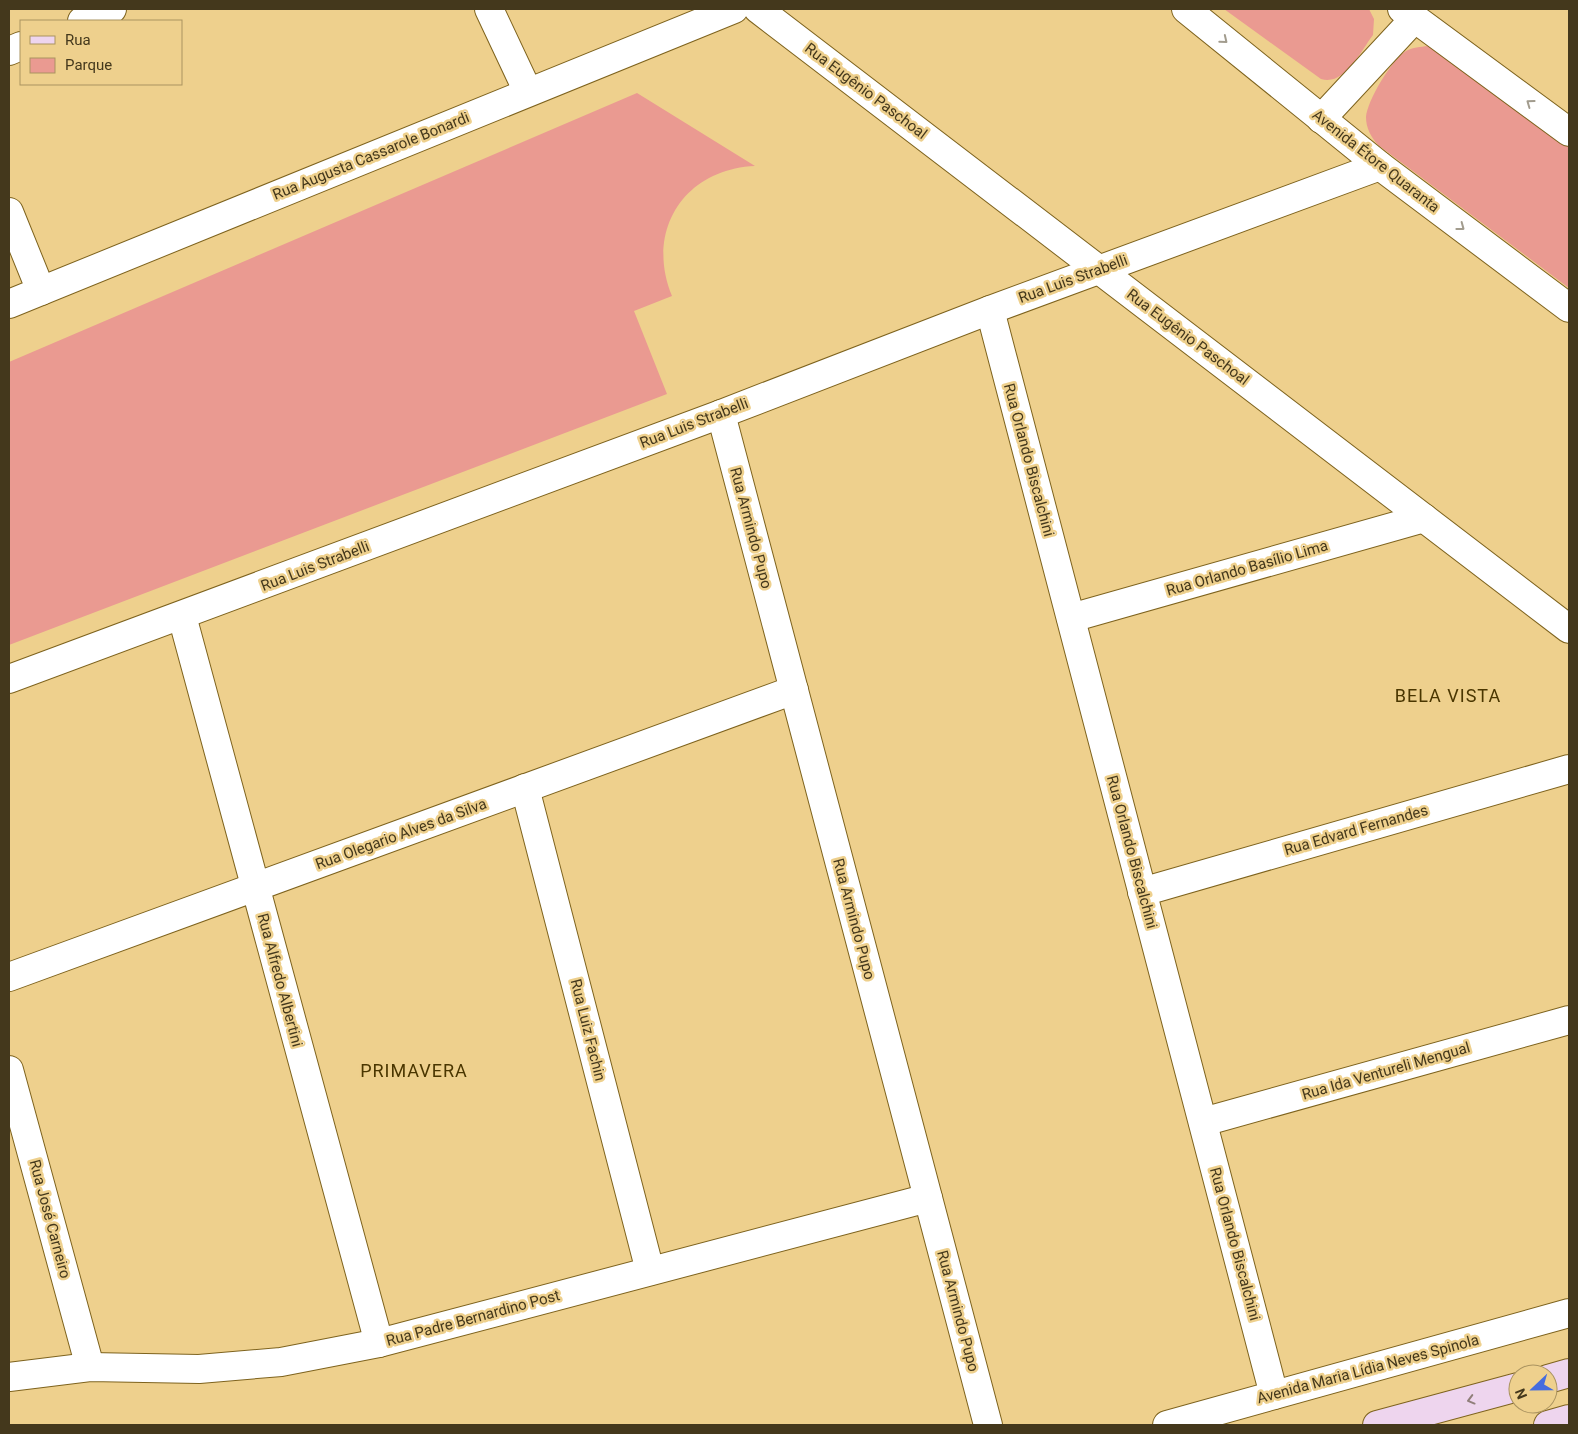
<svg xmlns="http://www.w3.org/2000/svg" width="1578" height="1434" font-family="Roboto,sans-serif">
<rect width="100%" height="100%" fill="#eed08d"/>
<g fill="#ea9a91">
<path d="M 1224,9 L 1369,9 L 1374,19 L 1373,35 C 1360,52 1345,86 1321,79 Z"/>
<path d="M 1428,46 L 1441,50 L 1569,146 L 1569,288 L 1378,145 C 1371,137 1366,128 1366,117 C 1367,101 1392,59 1406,51 C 1413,47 1420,47 1428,46 Z"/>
<path d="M 637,93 L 755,166 C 684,169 645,231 672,296 L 634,311 L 667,394 L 9,645 L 9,362 Z"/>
</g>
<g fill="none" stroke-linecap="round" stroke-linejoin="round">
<g stroke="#7e631e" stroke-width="30">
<g id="minor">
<path d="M 489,9 L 528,92"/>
<path d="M 758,9 L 1569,629"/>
<path d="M 82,21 L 112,9"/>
<path d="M 9,51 L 21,46"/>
<path d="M 1321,119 L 1415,18"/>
<path d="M 9,212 L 41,291"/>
<path d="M 9,304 L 734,9"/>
<path d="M 990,310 L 1274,1395"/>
<path d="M 721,414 L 988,1425"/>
<path d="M 182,616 L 379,1343"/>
<path d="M 1071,618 L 1424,518"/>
<path d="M 9,679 L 721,414 L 990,310 L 1380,166"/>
<path d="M 525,788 L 650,1271"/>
<path d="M 1142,892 L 1569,769"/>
<path d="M 9,977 L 794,690"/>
<path d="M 9,1070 L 90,1367"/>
<path d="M 1203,1122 L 1569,1020"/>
<path d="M 9,1377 L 90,1367 L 199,1369 L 281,1362 L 379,1343 L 928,1198"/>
<path d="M 1167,1425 L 1569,1313"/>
</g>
</g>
<g stroke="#7e631e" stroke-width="30">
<g id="tertiary">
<path d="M 1186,9 L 1380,166 L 1569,308"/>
<path d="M 1402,9 L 1569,132"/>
</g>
</g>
<g stroke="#7e631e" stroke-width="30">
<g id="secondary">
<path d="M 1548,1379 L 1569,1373"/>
<path d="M 1377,1425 L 1518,1387"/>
<path d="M 1548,1425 L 1569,1419"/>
</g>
</g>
<use href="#minor" stroke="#fff" stroke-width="28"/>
<use href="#tertiary" stroke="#fff" stroke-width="28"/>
<use href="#secondary" stroke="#eed5ee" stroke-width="28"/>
</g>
<defs><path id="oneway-chevron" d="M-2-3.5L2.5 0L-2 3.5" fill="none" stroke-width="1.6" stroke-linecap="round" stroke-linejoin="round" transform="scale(1.25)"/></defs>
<g stroke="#a29c8e">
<use href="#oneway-chevron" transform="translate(1224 40) rotate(39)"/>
<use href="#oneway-chevron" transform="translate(1530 103) rotate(-144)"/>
<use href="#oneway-chevron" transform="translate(1461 227) rotate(37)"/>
</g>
<use stroke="#907f7a" href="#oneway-chevron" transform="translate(1471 1400) rotate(165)"/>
<g text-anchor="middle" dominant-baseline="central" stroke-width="5" stroke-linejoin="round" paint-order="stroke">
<g font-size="15" fill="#44381c" stroke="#eed08d">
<text transform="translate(866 91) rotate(37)">Rua Eugênio Paschoal</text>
<text transform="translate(371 156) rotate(-22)">Rua Augusta Cassarole Bonardi</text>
<text transform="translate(1376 161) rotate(38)">Avenida Étore Quaranta</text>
<text transform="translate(1073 279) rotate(-20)">Rua Luis Strabelli</text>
<text transform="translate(1188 337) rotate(37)">Rua Eugênio Paschoal</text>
<text transform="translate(694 423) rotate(-21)">Rua Luis Strabelli</text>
<text transform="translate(1029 460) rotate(75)">Rua Orlando Biscalchini</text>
<text transform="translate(751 528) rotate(75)">Rua Armindo Pupo</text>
<text transform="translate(315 566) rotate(-21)">Rua Luis Strabelli</text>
<text transform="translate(1247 568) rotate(-16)">Rua Orlando Basílio Lima</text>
<text transform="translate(1356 830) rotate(-16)">Rua Edvard Fernandes</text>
<text transform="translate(401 834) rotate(-20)">Rua Olegario Alves da Silva</text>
<text transform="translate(1132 852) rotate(75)">Rua Orlando Biscalchini</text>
<text transform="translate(854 919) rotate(75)">Rua Armindo Pupo</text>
<text transform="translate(280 980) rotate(75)">Rua Alfredo Albertini</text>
<text transform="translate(588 1030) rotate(76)">Rua Luiz Fachin</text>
<text transform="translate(1386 1071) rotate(-16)">Rua Ida Ventureli Mengual</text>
<text transform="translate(50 1219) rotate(75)">Rua José Carneiro</text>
<text transform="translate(1235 1244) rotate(75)">Rua Orlando Biscalchini</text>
<text transform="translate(958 1311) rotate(75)">Rua Armindo Pupo</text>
<text transform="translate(473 1318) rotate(-15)">Rua Padre Bernardino Post</text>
<text transform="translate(1368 1369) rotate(-15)">Avenida Maria Lídia Neves Spinola</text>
</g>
<g font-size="18" letter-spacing="1" fill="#4a3600" stroke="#eed08d">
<text x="1448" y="695">BELA VISTA</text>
<text x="414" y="1070">PRIMAVERA</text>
</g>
</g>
<rect width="1578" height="1434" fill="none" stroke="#44381c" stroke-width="20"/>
<rect x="20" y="20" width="162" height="65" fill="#eed08d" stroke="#aa9360"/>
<rect x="30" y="36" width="25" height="8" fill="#eed5ee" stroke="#aa9360"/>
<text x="65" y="45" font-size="15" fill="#44381c">Rua</text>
<rect x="30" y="58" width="25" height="15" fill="#ea9a91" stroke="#aa9360"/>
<text x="65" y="70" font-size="15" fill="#44381c">Parque</text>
<g transform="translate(1533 1389) rotate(248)"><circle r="24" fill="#eed08d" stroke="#aa9360"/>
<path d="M0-4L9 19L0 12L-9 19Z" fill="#456cde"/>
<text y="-8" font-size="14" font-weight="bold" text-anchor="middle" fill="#44381c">N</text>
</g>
</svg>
